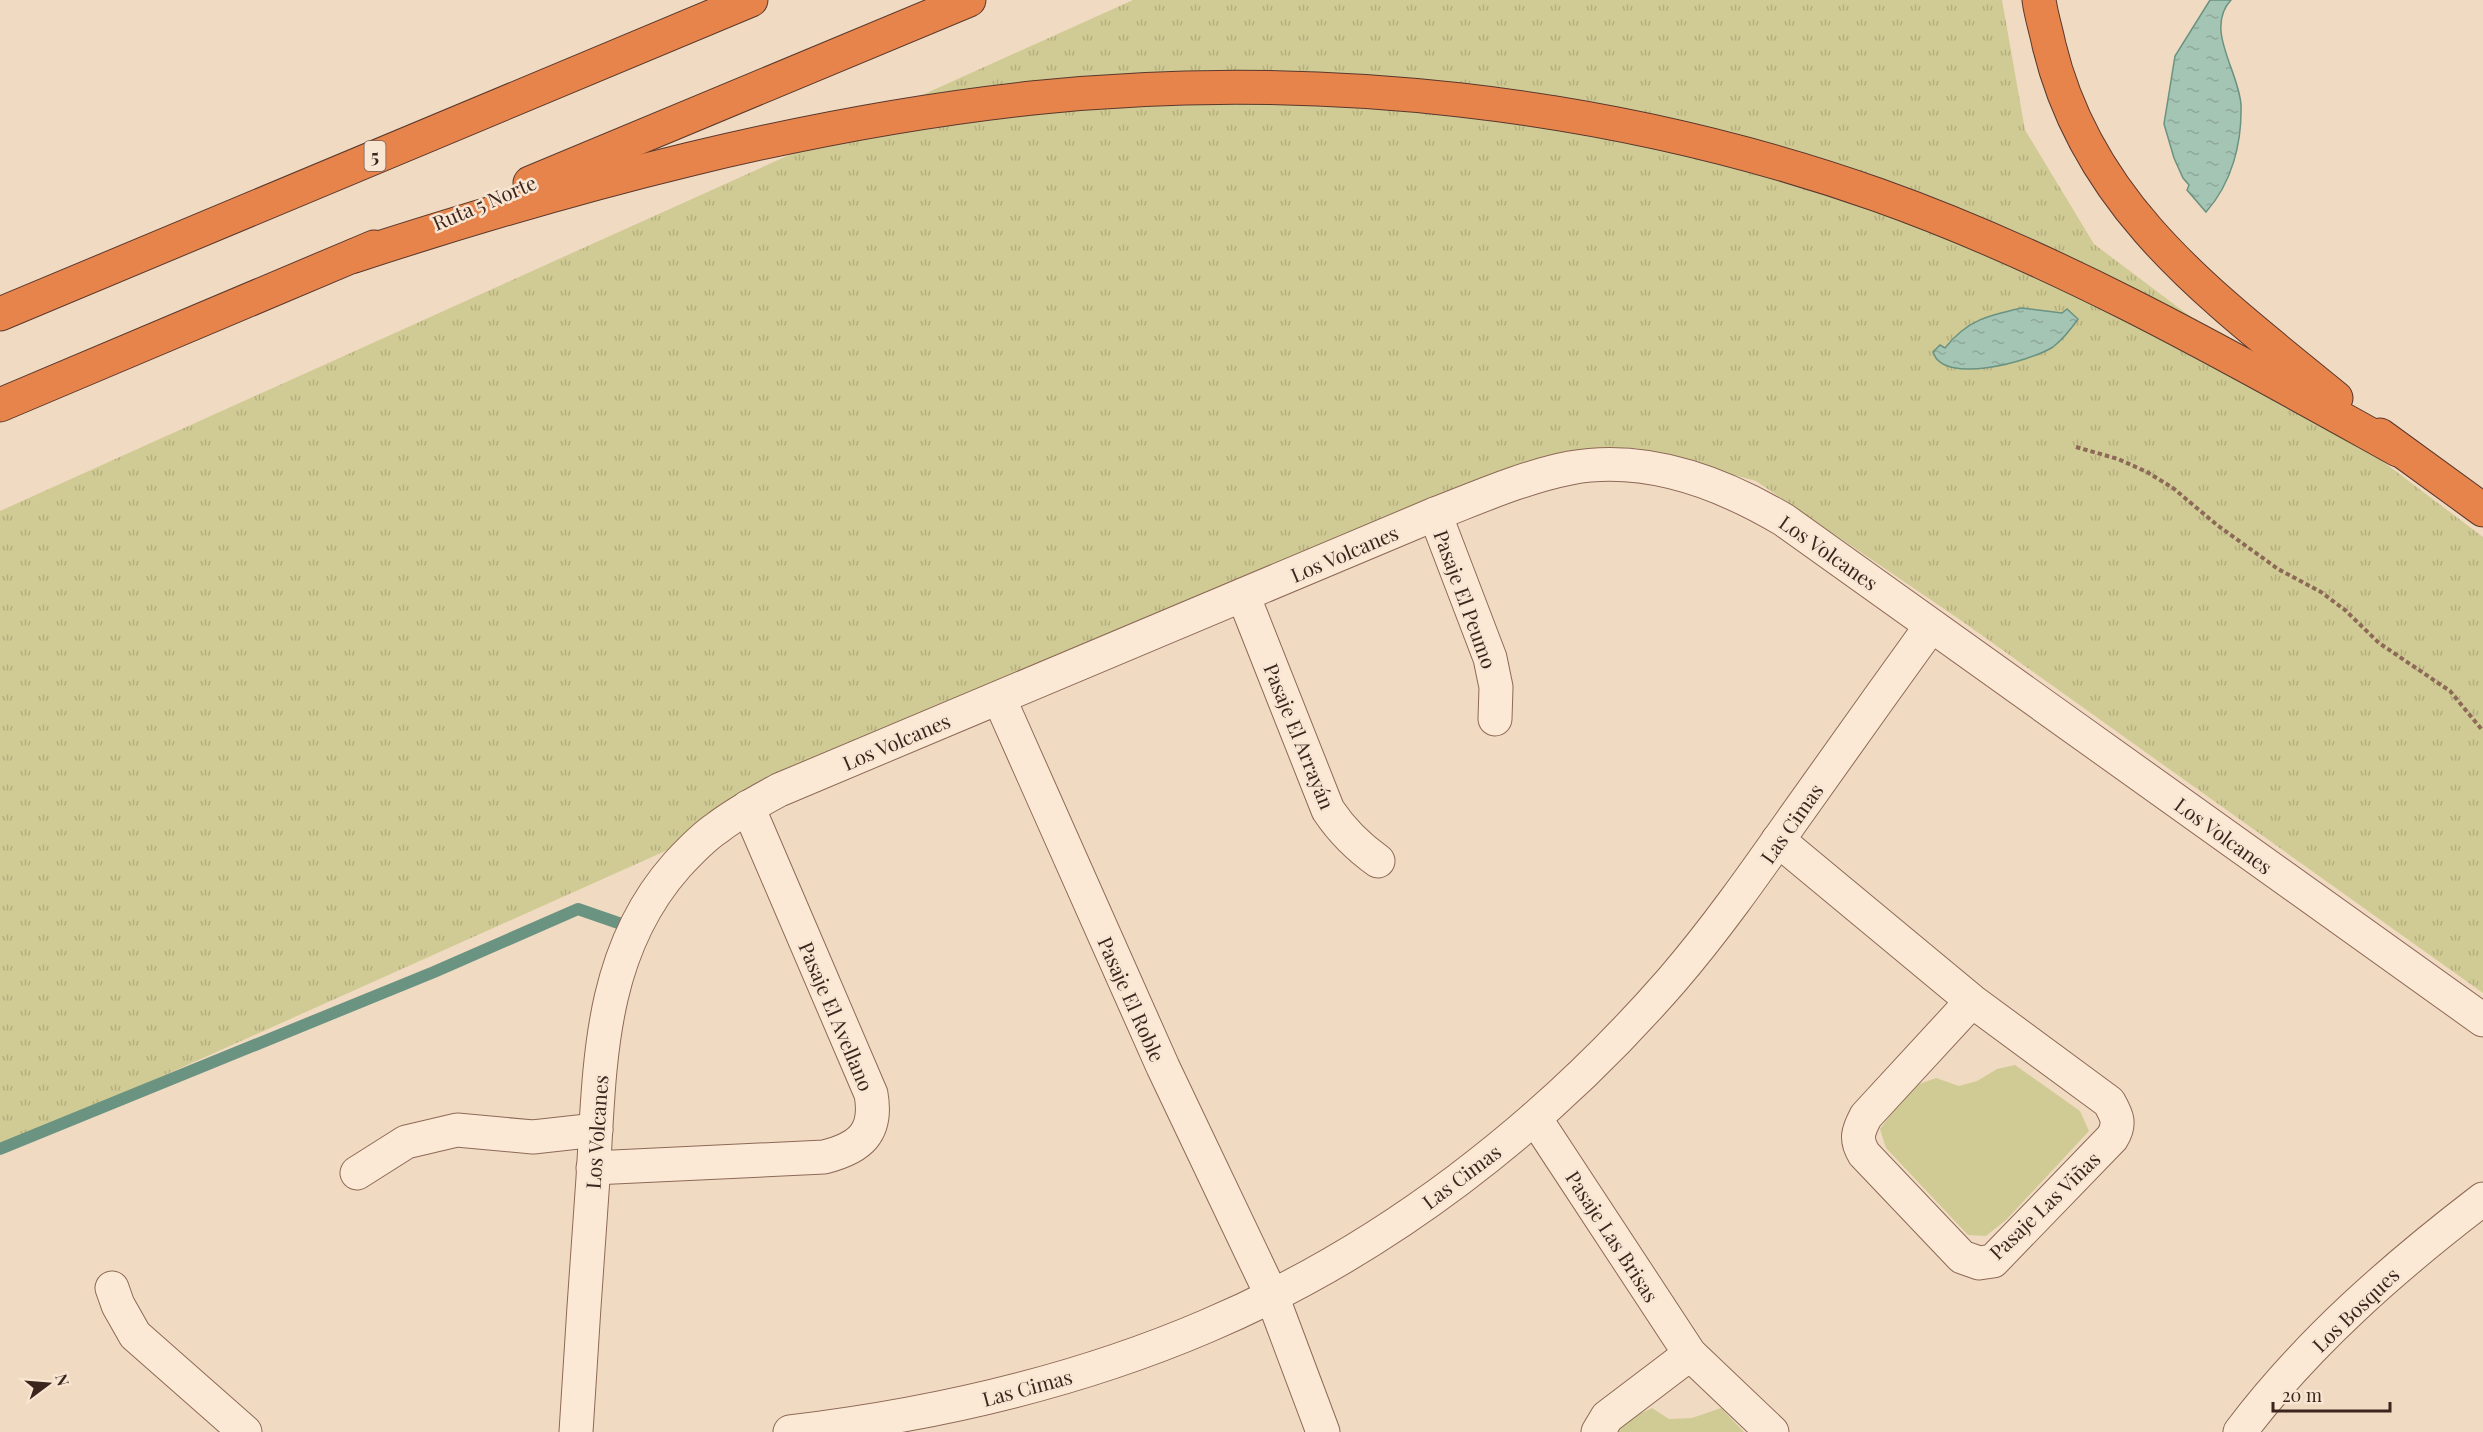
<svg xmlns="http://www.w3.org/2000/svg" width="2483" height="1432" font-family="'Playfair Display',serif">
<defs>
<pattern id="park-tufts" width="24" height="20" patternUnits="userSpaceOnUse" patternTransform="scale(1.5)"><rect width="24" height="20" fill="#d0cb94"/><path d="M3 7l-1-3M5 7V3M7 7l1-3M15 17l-1-3M17 17v-4M19 17l1-3" fill="none" stroke="#b4ae7f"/></pattern>
<pattern id="water-ripples" width="26" height="14" patternUnits="userSpaceOnUse" patternTransform="scale(1.5)"><rect width="26" height="14" fill="#a4c4b4"/><path d="M2 4q2-2 4 0t4 0M15 11q2-2 4 0t4 0" fill="none" stroke="#8ea89a"/></pattern>
</defs>
<rect width="100%" height="100%" fill="#f1dac2"/>
<g fill="#d0cb94">
<path d="M 2015,1065 L 2080,1111 L 2089,1131 L 2007,1219 L 1986,1236 L 1968,1235 L 1886,1148 L 1880,1129 L 1911,1087 L 1936,1078 L 1959,1086 L 1977,1081 L 1997,1069 Z"/>
<path d="M 1652,1408 L 1669,1419 L 1692,1418 L 1721,1408 L 1744,1432 L 1614,1432 L 1618,1424 Z"/>
</g>
<path fill="url(#park-tufts)" d="M 1133,0 L 2002,0 L 2025,130 L 2094,244 L 2483,537 L 2483,993 L 1959,619 L 1756,481 L 1636,448 L 1561,457 L 1489,482 L 0,1149 L 0,511 Z"/>
<g fill="url(#water-ripples)" stroke="#6a9381" stroke-width="1.5">
<path d="M 2210,0 L 2231,0 C 2204,29 2239,71 2241,105 C 2242,143 2232,183 2206,212 L 2187,190 L 2189,185 L 2183,178 L 2174,158 L 2164,124 L 2175,56 Z"/>
<path d="M 2022,308 L 2062,313 L 2067,309 L 2078,319 C 2071,329 2062,340 2053,347 C 2031,361 1943,386 1933,352 L 1940,345 L 1945,348 C 1967,320 1989,315 2022,308 Z"/>
</g>
<g fill="none" stroke-linecap="round" stroke-linejoin="round">
<path stroke="#6a9381" stroke-width="12" d="M 0,1149 L 434,972 L 578,909 L 630,927"/>
<g stroke="#8d6957" stroke-width="35">
<g id="minor">
<path d="M 1435,514 L 1490,658 L 1496,687 L 1495,719"/>
<path d="M 1243,595 L 1328,810 C 1342,831 1357,846 1378,861"/>
<path d="M 999,698 L 1163,1067 L 1272,1296 L 1323,1432"/>
<path d="M 1778,840 L 1972,1001 L 2109,1102 C 2117,1116 2121,1124 2112,1138 L 1993,1261 L 1979,1263 L 1962,1257 L 1864,1154 C 1855,1139 1858,1131 1866,1116 L 1972,1001"/>
<path d="M 1535,1118 L 1690,1354 L 1772,1432"/>
<path d="M 593,1168 L 824,1157 C 860,1148 878,1133 871,1094 L 748,807"/>
<path d="M 357,1173 L 406,1142 L 457,1130 L 533,1137 L 596,1130"/>
<path d="M 112,1288 L 118,1305 L 135,1335 L 245,1432"/>
<path d="M 576,1432 C 581,1347 587,1263 593,1178 C 600,1066 598,954 677,865 C 689,852 702,838 717,828 C 736,813 757,802 779,790 L 1435,514 C 1479,497 1524,477 1570,468 C 1646,454 1720,482 1784,520 L 2483,1020"/>
<path d="M 790,1432 C 932,1415 1074,1383 1207,1326 C 1386,1250 1544,1127 1672,980 C 1715,930 1753,876 1791,822 C 1837,757 1884,691 1931,626"/>
<path d="M 1598,1432 L 1607,1417 L 1690,1354"/>
<path d="M 2240,1432 C 2307,1343 2394,1267 2483,1199"/>
</g>
</g>
<g stroke="#5a382c" stroke-width="35">
<g id="highway">
<path d="M 2039,0 C 2041,15 2046,30 2049,45 C 2088,208 2213,297 2336,398"/>
<path d="M 530,183 L 969,0"/>
<path d="M 354,256 C 575,184 801,123 1032,98 C 1313,68 1612,101 1878,195 C 2061,260 2229,356 2398,450"/>
<path d="M 0,314 L 751,0"/>
<path d="M 0,405 L 374,247"/>
<path d="M 2380,435 L 2483,510"/>
</g>
</g>
<path stroke="#8d6957" stroke-width="4" stroke-dasharray="4.5 3" stroke-linecap="butt" d="M 2076,447 L 2118,459 L 2147,472 L 2173,488 L 2217,525 L 2278,569 L 2321,592 L 2345,610 L 2379,643 L 2450,691 L 2483,731"/>
<use href="#minor" stroke="#fbe9d6" stroke-width="33"/>
<use href="#highway" stroke="#e7844c" stroke-width="33"/>
</g>
<g text-anchor="middle" dominant-baseline="central" stroke-width="5" stroke-linejoin="round" paint-order="stroke">
<rect fill="#f8e5d2" stroke="#745f53" stroke-width="1.5" x="364.5" y="141" width="21" height="30" rx="4.5"/>
<g font-size="18" font-weight="bold" fill="#3b251d">
<text x="375" y="156">5</text>
</g>
<g font-size="20" fill="#3b251d" stroke="#f8e5d2">
<text transform="translate(484 202) rotate(-23)">Ruta 5 Norte</text>
<text transform="translate(1829 552) rotate(35)">Los Volcanes</text>
<text transform="translate(1344 553) rotate(-23)">Los Volcanes</text>
<text transform="translate(1466 599) rotate(70)">Pasaje El Peumo</text>
<text transform="translate(1300 736) rotate(68)">Pasaje El Arrayán</text>
<text transform="translate(896 741) rotate(-23)">Los Volcanes</text>
<text transform="translate(1791 823) rotate(-55)">Las Cimas</text>
<text transform="translate(2224 835) rotate(36)">Los Volcanes</text>
<text transform="translate(1132 999) rotate(66)">Pasaje El Roble</text>
<text transform="translate(837 1016) rotate(67)">Pasaje El Avellano</text>
<text transform="translate(596 1132) rotate(-86)">Los Volcanes</text>
<text transform="translate(1461 1176) rotate(-37)">Las Cimas</text>
<text transform="translate(2044 1205) rotate(-44)">Pasaje Las Viñas</text>
<text transform="translate(1613 1236) rotate(57)">Pasaje Las Brisas</text>
<text transform="translate(2355 1309) rotate(-44)">Los Bosques</text>
<text transform="translate(1027 1387) rotate(-15)">Las Cimas</text>
</g>
</g>
<g transform="translate(48 1384) rotate(74)" stroke="#f8e5d2" stroke-width="4.5" paint-order="stroke">
<path d="M0-4.5L10 22L0 15L-10 22Z" fill="#3b251d"/>
<text y="-9" font-size="16" font-weight="bold" text-anchor="middle" fill="#3b251d">N</text>
</g>
<path d="M2273 1402v9h117v-9" fill="none" stroke="#3b251d" stroke-width="3"/>
<text x="2282" y="1402" font-size="18" fill="#3b251d" stroke="#f8e5d2" stroke-width="4.5" paint-order="stroke">20 m</text>
</svg>
